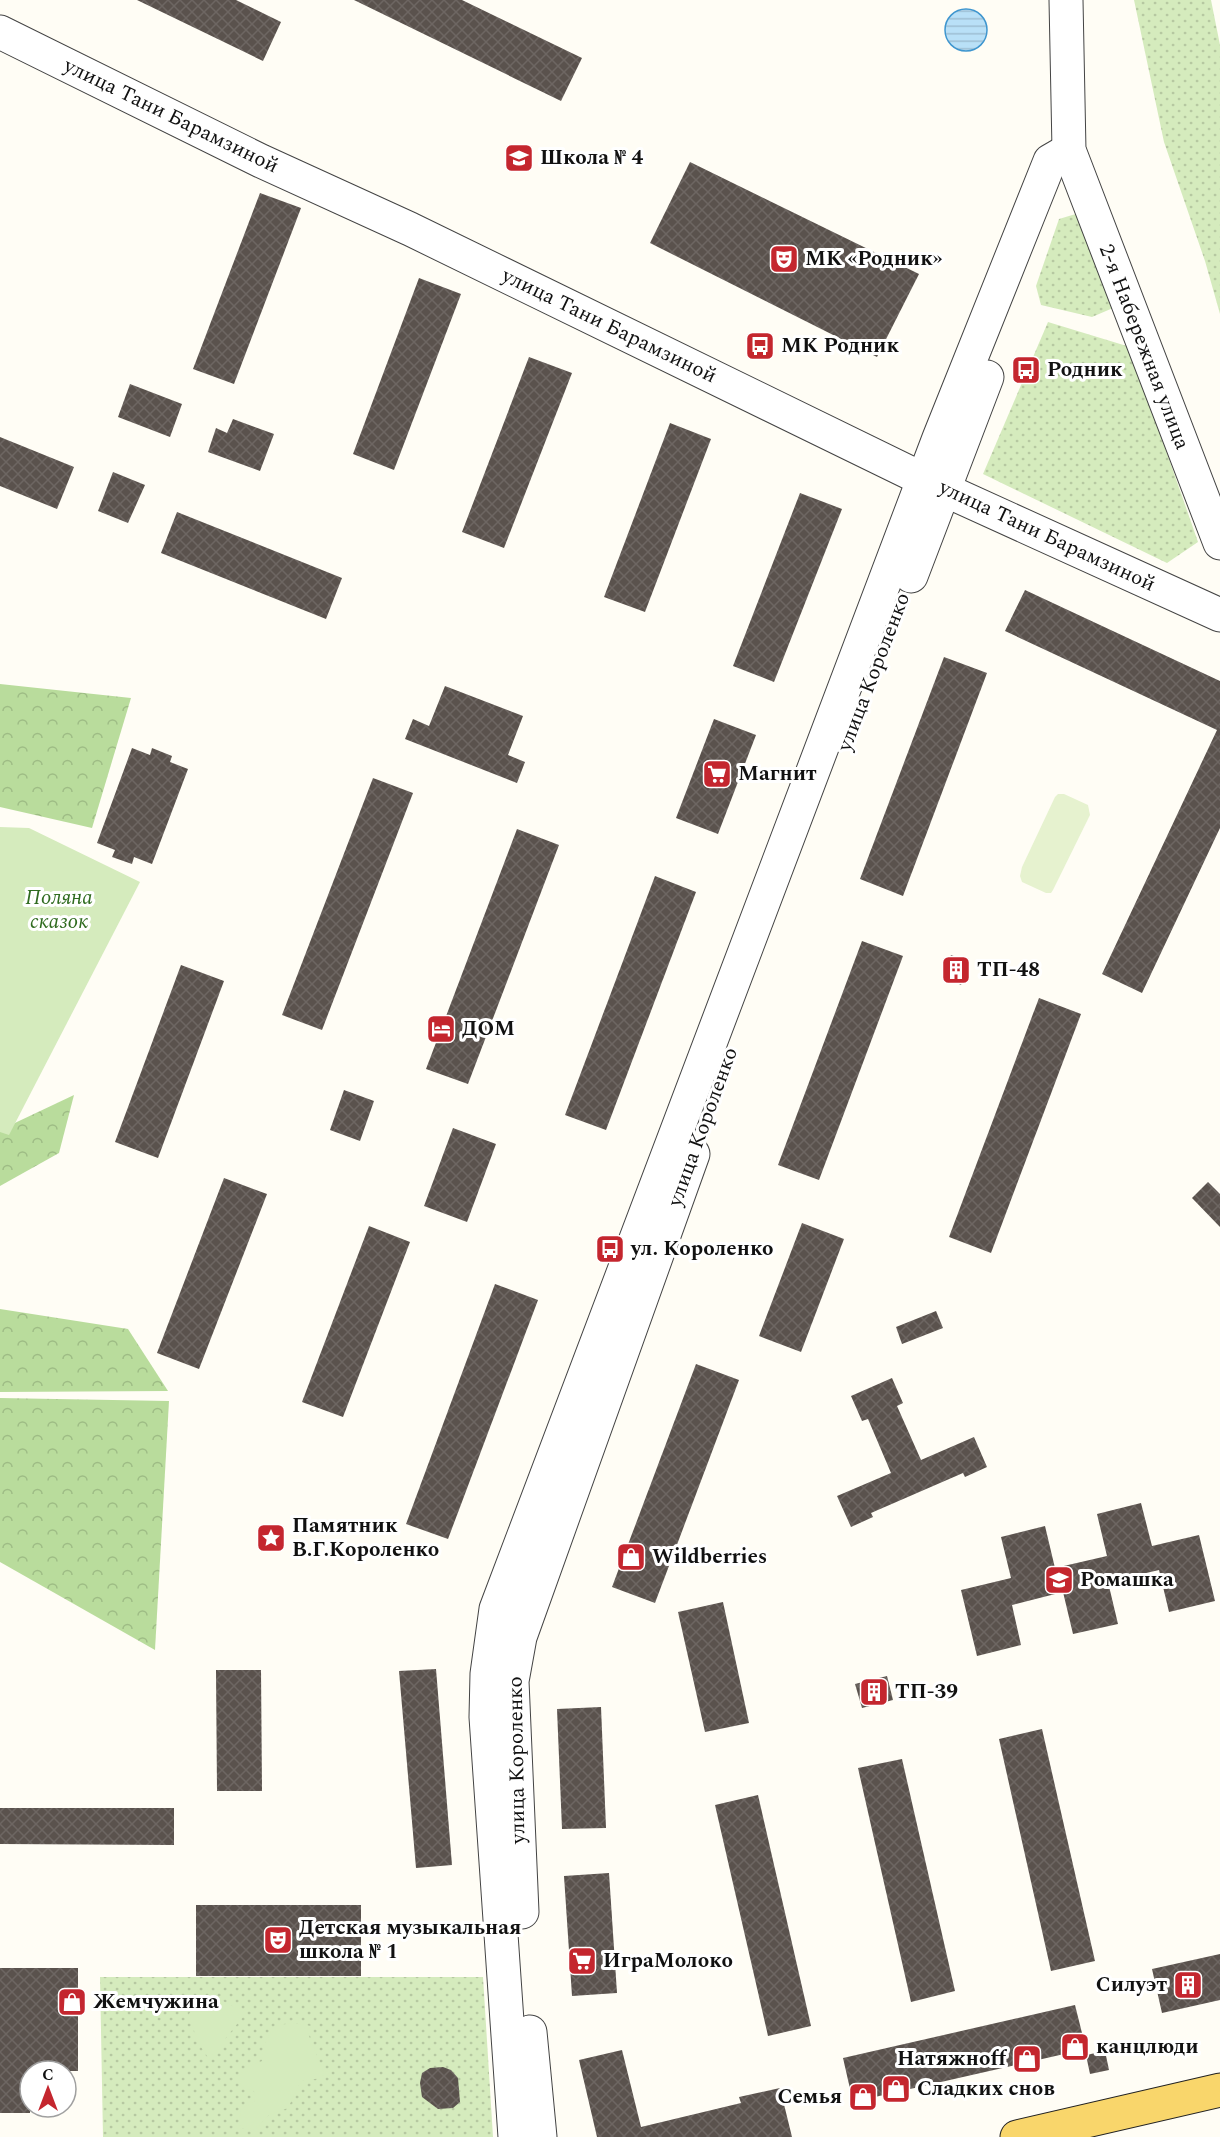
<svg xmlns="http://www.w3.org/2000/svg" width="1220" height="2137" font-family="Spectral,serif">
<defs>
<pattern id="grass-dots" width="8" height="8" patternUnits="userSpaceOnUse" patternTransform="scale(1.5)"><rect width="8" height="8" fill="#d5ebbd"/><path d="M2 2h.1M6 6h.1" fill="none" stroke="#b6c8a1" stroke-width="1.8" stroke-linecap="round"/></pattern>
<pattern id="forest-crowns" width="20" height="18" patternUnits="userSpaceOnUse" patternTransform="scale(1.5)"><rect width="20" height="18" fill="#b9dc9c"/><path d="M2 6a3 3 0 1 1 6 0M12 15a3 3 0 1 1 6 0" fill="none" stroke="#9ebc85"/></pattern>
<pattern id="water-rules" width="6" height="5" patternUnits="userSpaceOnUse" patternTransform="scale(1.5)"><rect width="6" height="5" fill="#b9e0f7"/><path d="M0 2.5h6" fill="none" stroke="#9ebfd3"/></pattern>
<pattern id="building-cross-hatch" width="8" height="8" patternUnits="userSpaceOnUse" patternTransform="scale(1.5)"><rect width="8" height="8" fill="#5a524d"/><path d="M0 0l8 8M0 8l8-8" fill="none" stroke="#6d6662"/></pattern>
</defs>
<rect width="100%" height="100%" fill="#fffdf5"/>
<g fill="url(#grass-dots)">
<path d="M 1134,0 L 1211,0 L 1220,45 L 1220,314 L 1205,261 L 1164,142 Z"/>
<path d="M 1079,213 L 1113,308 L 1092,317 L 1041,305 L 1036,286 L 1059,219 Z"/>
<path d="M 1048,322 L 1130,347 L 1198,542 L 1167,563 L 983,474 Z"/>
<path d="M 100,1977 L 483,1977 L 493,2137 L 103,2137 Z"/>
</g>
<g fill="url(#forest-crowns)">
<path d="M 0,684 L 131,698 L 92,828 L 0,807 Z"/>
<path d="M 74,1095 L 59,1153 L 0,1186 L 0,1130 Z"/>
<path d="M 0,1309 L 128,1329 L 168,1391 L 0,1392 Z"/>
<path d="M 0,1398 L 169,1401 L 155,1650 L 0,1562 Z"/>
</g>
<g fill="#d5ebbd">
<path d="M 0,827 L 29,828 L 140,882 L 9,1135 L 0,1132 Z"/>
<path d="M 217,1998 L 246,2013 L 209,2059 L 197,2041 L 189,2014 L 198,2000 Z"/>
<path d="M 292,2023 L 311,2026 L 307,2031 L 324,2073 L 322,2078 L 301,2081 L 288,2108 L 269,2115 L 254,2131 L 241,2128 L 239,2123 L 241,2108 L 255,2101 L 254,2091 L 244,2088 L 237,2078 L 247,2067 L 262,2061 L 263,2047 L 274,2026 Z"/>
</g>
<path fill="#e6f2cf" d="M 1058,794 L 1064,794 L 1088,805 L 1090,815 L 1053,890 L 1051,893 L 1046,893 L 1022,882 L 1020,876 L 1022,867 L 1055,797 Z"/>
<circle fill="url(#water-rules)" stroke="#3f96cf" stroke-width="1.5" cx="966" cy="30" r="21"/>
<g fill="url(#building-cross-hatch)">
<path d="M 137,0 L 236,0 L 281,22 L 263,61 Z"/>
<path d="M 354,0 L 462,0 L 582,58 L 561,101 Z"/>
<path d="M 690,162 L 919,274 L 877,357 L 650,243 Z"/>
<path d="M 260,193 L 301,208 L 234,384 L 193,369 Z"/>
<path d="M 419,278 L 461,294 L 394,470 L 353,454 Z"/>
<path d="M 529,357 L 572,373 L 504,548 L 462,532 Z"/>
<path d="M 130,384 L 182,404 L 170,437 L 118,417 Z"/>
<path d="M 233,419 L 274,434 L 260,471 L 208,452 L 216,428 L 227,433 Z"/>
<path d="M 670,423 L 711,439 L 645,612 L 604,597 Z"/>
<path d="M 0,437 L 74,467 L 57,509 L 0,486 Z"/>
<path d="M 113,472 L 145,485 L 128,523 L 98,511 Z"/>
<path d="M 800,493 L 842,509 L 774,682 L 733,666 Z"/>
<path d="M 177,512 L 342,578 L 326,619 L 161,553 Z"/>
<path d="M 1025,590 L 1220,681 L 1220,828 L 1142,993 L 1102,974 L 1217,730 L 1005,631 Z"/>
<path d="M 944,657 L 987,673 L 903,896 L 860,879 Z"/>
<path d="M 445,686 L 523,716 L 508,755 L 525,762 L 517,783 L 405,739 L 413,719 L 429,726 Z"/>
<path d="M 714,719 L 756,735 L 718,834 L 676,818 Z"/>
<path d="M 132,748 L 150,755 L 152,748 L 172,756 L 170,762 L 188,769 L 152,864 L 134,857 L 132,864 L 112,857 L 115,850 L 97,843 Z"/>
<path d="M 373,778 L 413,793 L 322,1030 L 282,1015 Z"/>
<path d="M 517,829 L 559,845 L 468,1084 L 426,1069 Z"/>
<path d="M 655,876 L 696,892 L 606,1130 L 565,1115 Z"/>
<path d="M 862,941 L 903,956 L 819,1180 L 778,1165 Z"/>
<path d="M 951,955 L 970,962 L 961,985 L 943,977 Z"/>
<path d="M 181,965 L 224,981 L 158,1158 L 115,1142 Z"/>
<path d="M 1039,998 L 1081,1014 L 991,1253 L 949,1237 Z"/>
<path d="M 344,1090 L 374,1101 L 360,1141 L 330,1130 Z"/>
<path d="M 453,1128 L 496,1144 L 467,1222 L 424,1206 Z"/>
<path d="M 224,1178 L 267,1194 L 199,1369 L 157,1353 Z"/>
<path d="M 1208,1182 L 1220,1194 L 1220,1227 L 1192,1198 Z"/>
<path d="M 802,1223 L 844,1239 L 801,1352 L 759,1336 Z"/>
<path d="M 369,1226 L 410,1242 L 343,1417 L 302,1402 Z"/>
<path d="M 495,1284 L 538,1300 L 448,1539 L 406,1524 Z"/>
<path d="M 936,1311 L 943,1328 L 902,1344 L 896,1327 Z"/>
<path d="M 696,1364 L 739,1380 L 655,1603 L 612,1587 Z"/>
<path d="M 892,1378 L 903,1403 L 897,1406 L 921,1460 L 974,1437 L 987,1467 L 965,1477 L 963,1473 L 871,1513 L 873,1517 L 851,1527 L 837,1496 L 891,1473 L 868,1419 L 862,1421 L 851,1396 Z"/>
<path d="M 1141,1503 L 1152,1546 L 1199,1535 L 1215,1601 L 1169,1612 L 1159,1570 L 1108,1582 L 1118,1624 L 1073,1634 L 1063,1592 L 1012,1605 L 1021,1645 L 977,1656 L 961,1590 L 1011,1578 L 1001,1537 L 1045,1526 L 1055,1568 L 1107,1556 L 1097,1514 Z"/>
<path d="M 723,1602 L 749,1723 L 705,1732 L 678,1612 Z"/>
<path d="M 436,1669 L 452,1865 L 416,1868 L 399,1671 Z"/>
<path d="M 216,1670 L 261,1670 L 262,1791 L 217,1791 Z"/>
<path d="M 887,1676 L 893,1700 L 862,1708 L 855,1684 Z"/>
<path d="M 601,1707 L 606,1828 L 562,1829 L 557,1709 Z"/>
<path d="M 1042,1729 L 1095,1961 L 1051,1971 L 999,1739 Z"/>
<path d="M 902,1759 L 955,1991 L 911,2002 L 858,1768 Z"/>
<path d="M 758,1795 L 811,2026 L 768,2036 L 715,1805 Z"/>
<path d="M 0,1808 L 174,1808 L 174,1845 L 0,1844 Z"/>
<path d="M 609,1873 L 617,1993 L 572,1996 L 564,1876 Z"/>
<rect x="196" y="1905" width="165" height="71"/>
<path d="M 1220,1954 L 1220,2000 L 1162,2013 L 1152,1969 Z"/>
<path d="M 0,1968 L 78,1968 L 78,2071 L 30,2071 L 30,2113 L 0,2113 Z"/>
<path d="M 1075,2005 L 1086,2049 L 853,2102 L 843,2058 Z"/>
<path d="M 622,2050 L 641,2127 L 741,2103 L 739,2097 L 780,2088 L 792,2137 L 597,2137 L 579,2060 Z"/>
<path d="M 1105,2051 L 1109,2070 L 1090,2074 L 1086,2055 Z"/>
<path d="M 443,2067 L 451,2070 L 458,2078 L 460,2102 L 453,2108 L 438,2109 L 422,2097 L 420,2083 L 422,2073 L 430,2068 Z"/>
</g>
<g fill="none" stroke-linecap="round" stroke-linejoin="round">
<g stroke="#444" stroke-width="35">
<g id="minor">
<path d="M 1066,0 L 1069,150 L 1220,543"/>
<path d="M 0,32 L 261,161 L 410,229 L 945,490 L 1220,615"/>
<path d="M 911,576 L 987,377"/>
<path d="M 522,1912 L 512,1681 L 520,1637 L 693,1154"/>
<path d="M 530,2032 L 540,2137"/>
<path d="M 515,2137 L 486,1717 L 487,1674 L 496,1609 L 939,438 L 1050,161 L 1069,150"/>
</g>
</g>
<g stroke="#222" stroke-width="35">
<path id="major" d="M 1017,2137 L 1220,2090"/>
</g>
<use href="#minor" stroke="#fff" stroke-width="33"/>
<use href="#major" stroke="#f9d66b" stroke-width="33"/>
</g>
<defs>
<g id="school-square" transform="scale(1.5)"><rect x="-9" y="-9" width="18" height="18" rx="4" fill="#c4262e" stroke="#fff"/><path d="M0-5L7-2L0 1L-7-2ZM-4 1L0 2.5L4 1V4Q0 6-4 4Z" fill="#fff"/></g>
<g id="theatre-square" transform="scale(1.5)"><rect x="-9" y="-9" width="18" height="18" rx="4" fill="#c4262e" stroke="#fff"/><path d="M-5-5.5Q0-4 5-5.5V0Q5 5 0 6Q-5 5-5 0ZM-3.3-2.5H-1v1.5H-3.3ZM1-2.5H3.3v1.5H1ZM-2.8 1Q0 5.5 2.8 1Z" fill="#fff"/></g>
<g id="bus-square" transform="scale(1.5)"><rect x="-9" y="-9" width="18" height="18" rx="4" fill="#c4262e" stroke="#fff"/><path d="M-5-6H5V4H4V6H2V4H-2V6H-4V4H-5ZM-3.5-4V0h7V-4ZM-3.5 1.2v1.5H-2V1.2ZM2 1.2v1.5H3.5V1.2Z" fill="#fff"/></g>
<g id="supermarket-square" transform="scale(1.5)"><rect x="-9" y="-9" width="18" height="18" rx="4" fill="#c4262e" stroke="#fff"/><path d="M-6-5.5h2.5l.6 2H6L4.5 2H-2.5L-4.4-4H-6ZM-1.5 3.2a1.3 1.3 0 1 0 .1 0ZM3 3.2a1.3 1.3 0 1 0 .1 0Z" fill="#fff"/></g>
<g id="building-square" transform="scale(1.5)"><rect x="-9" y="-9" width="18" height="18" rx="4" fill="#c4262e" stroke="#fff"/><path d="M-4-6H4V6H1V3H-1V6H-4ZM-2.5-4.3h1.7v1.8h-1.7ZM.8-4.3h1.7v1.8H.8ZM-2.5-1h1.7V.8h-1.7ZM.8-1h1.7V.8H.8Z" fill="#fff"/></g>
<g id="hotel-square" transform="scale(1.5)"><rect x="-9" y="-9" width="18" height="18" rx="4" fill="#c4262e" stroke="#fff"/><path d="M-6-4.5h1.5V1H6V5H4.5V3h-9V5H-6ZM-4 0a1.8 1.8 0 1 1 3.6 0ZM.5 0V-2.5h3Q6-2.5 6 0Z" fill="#fff"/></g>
<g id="sight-square" transform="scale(1.5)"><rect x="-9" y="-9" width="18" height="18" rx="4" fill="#c4262e" stroke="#fff"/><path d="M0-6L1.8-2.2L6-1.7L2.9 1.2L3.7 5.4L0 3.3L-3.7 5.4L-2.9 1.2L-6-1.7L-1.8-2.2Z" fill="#fff"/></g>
<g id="shop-square" transform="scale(1.5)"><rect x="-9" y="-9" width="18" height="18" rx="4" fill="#c4262e" stroke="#fff"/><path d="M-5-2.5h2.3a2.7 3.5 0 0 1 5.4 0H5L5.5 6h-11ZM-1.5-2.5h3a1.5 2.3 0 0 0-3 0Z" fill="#fff"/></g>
</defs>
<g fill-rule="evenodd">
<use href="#school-square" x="519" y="158"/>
<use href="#theatre-square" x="784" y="259"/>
<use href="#bus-square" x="760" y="346"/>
<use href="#bus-square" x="1026" y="370"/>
<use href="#supermarket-square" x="717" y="774"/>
<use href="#building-square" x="956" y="970"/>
<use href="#hotel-square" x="441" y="1029"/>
<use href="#bus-square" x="610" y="1249"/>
<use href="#sight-square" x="271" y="1538"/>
<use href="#shop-square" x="631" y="1557"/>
<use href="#school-square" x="1059" y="1580"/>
<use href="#building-square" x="874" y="1692"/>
<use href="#theatre-square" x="278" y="1940"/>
<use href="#supermarket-square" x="582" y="1961"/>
<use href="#building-square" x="1188" y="1985"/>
<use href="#shop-square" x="72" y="2002"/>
<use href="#shop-square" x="1075" y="2047"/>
<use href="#shop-square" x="1027" y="2059"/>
<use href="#shop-square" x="896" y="2089"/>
<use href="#shop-square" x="863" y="2097"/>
</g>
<g text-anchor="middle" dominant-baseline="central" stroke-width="6" stroke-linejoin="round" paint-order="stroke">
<g font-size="21" fill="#111" stroke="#fff">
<text transform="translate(171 116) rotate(26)">улица Тани Барамзиной</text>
<text transform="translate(609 326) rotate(26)">улица Тани Барамзиной</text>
<text transform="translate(1144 347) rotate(69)">2-я Набережная улица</text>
<text transform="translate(1047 536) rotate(25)">улица Тани Барамзиной</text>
<text transform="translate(874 672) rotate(-69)">улица Короленко</text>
<text transform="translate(703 1127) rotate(-70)">улица Короленко</text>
<text transform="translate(517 1760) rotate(-91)">улица Короленко</text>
</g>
<g font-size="21" font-weight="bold" fill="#111" stroke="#fff" text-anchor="start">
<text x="540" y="158">Школа № 4</text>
<text x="805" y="259">МК «Родник»</text>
<text x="781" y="346">МК Родник</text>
<text x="1047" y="370">Родник</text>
<text x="738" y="774">Магнит</text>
<text x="977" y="970">ТП-48</text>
<text x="462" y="1029">ДОМ</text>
<text x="631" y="1249">ул. Короленко</text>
<text x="292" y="1526">Памятник<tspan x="292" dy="24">В.Г.Короленко</tspan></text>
<text x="652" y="1557">Wildberries</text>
<text x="1080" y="1580">Ромашка</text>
<text x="895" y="1692">ТП-39</text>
<text x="299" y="1928">Детская музыкальная<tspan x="299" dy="24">школа № 1</tspan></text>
<text x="603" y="1961">ИграМолоко</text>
<text x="1167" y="1985" text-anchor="end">Силуэт</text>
<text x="93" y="2002">Жемчужина</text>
<text x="1096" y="2047">канцлюди</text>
<text x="1006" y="2059" text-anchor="end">Натяжноff</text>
<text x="917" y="2089">Сладких снов</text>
<text x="842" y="2097" text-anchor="end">Семья</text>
</g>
<g font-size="21" font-style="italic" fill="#2f6b1f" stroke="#fff">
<text x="59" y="898">Поляна<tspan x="59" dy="24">сказок</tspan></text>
</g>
</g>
<g transform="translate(48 2089)"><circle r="28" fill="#ffffff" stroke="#a0a0a0" stroke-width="1.5"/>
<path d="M0-4.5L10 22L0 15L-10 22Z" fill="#c4262e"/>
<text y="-9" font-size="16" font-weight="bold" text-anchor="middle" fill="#111111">С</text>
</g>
</svg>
